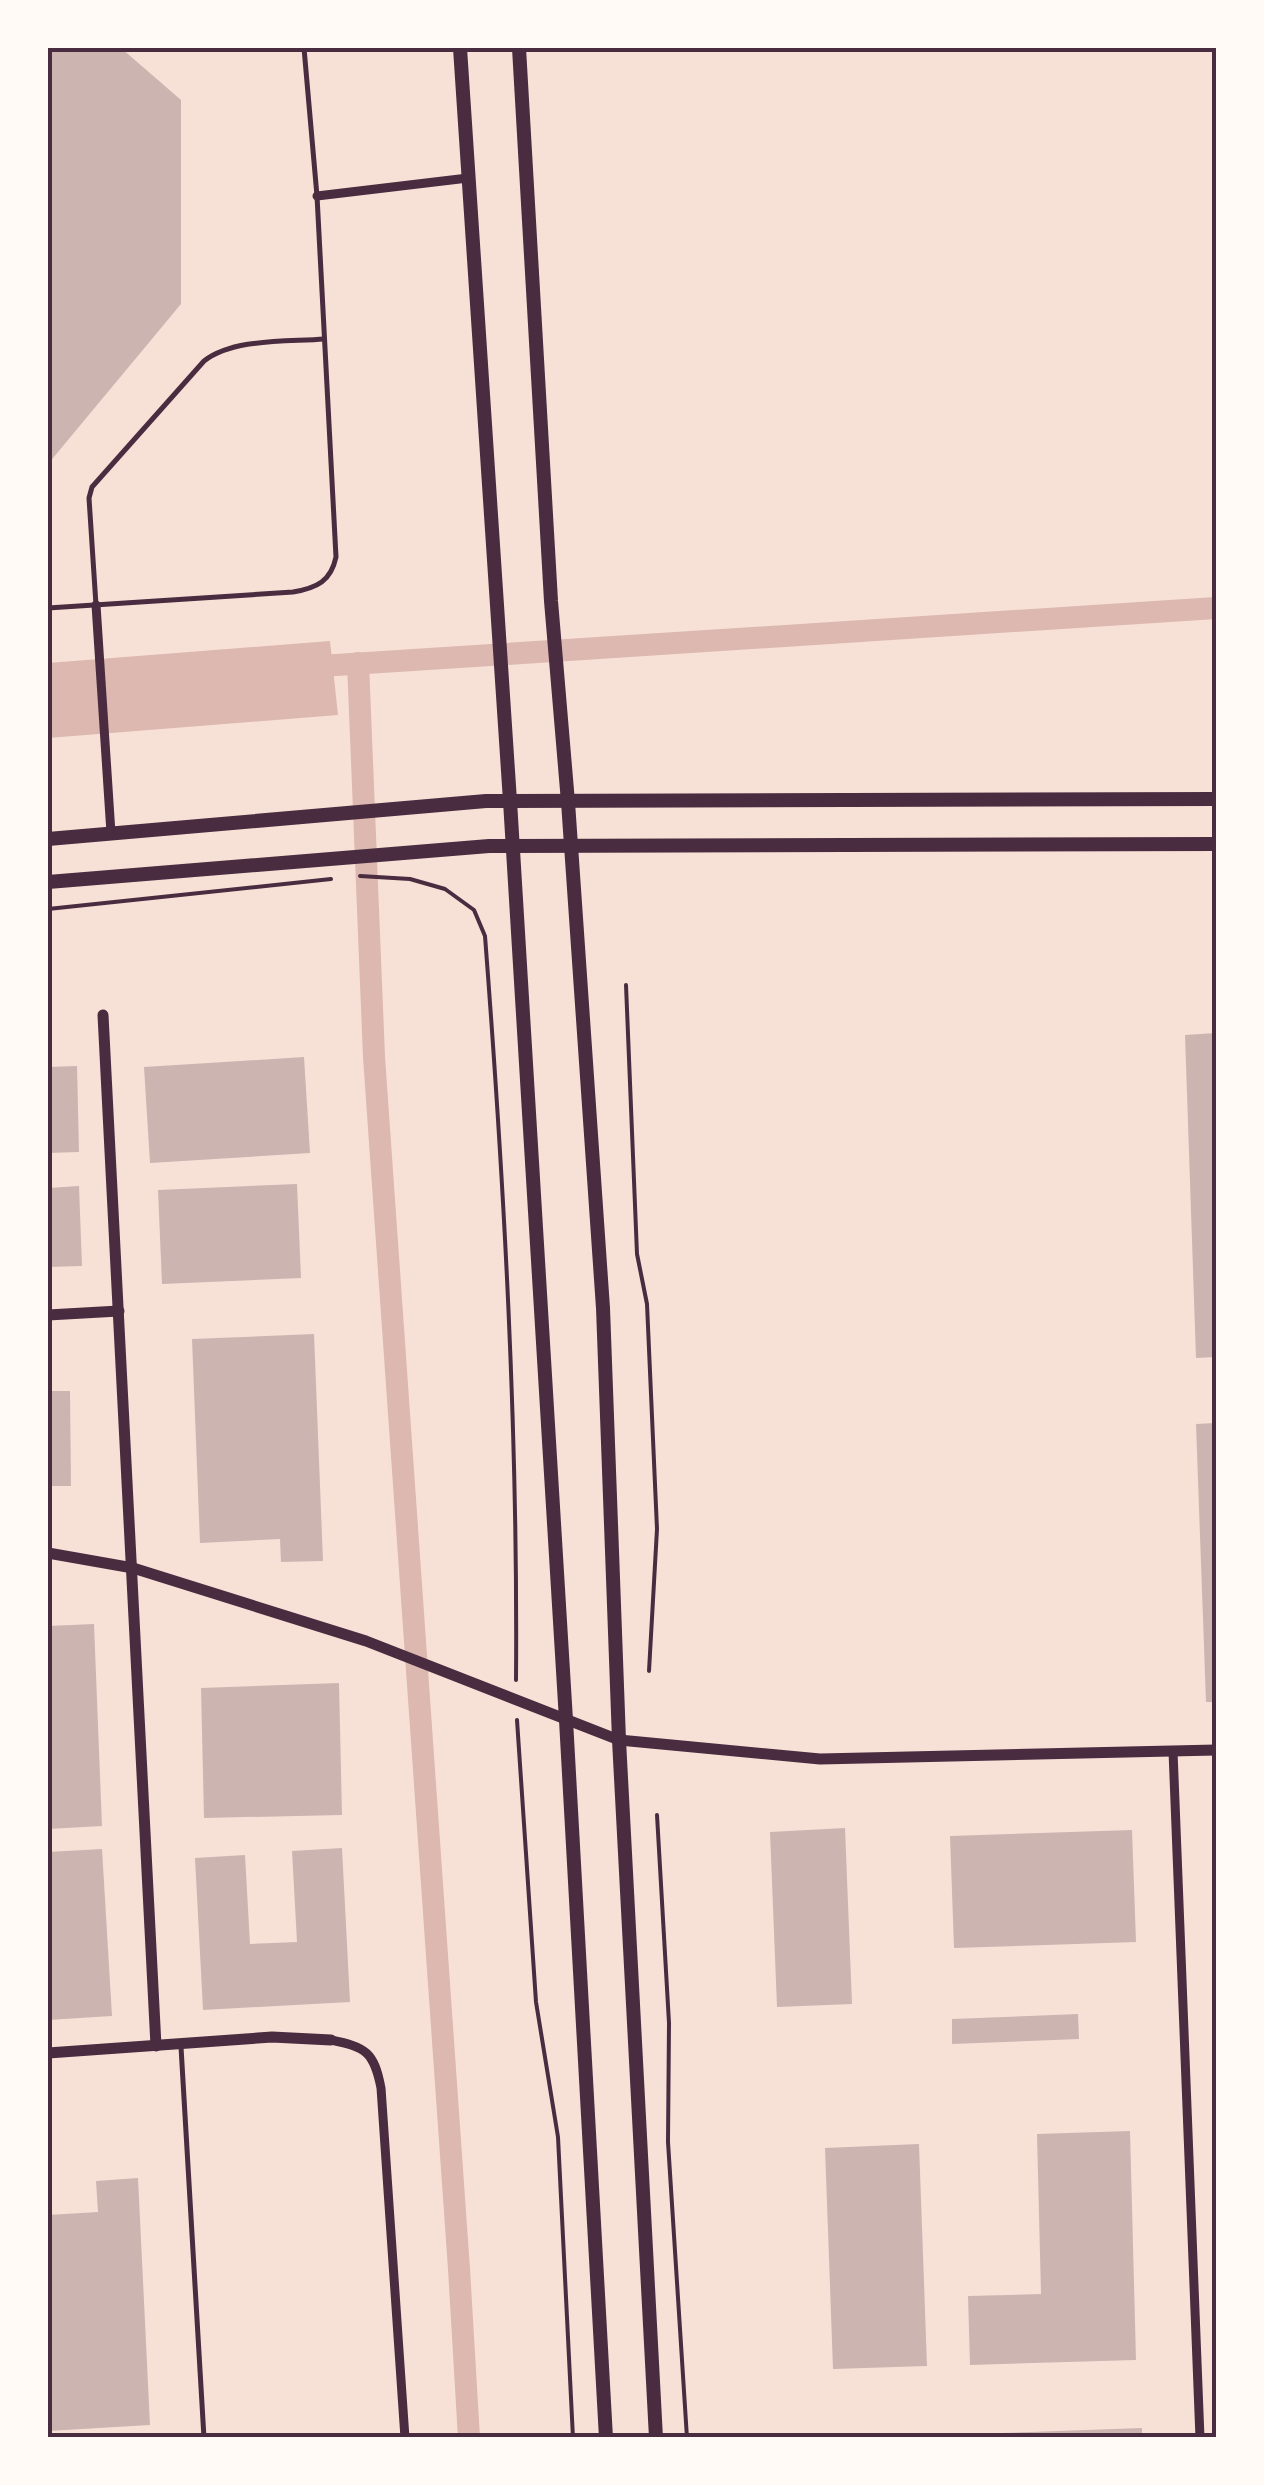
<svg xmlns="http://www.w3.org/2000/svg" width="1264" height="2485" font-family="Roboto,sans-serif">
<rect width="100%" height="100%" fill="#f7e1d7"/>
<path fill="#dcb8b0" d="M 330,641 L 338,715 L 48,738 L 48,663 Z"/>
<g fill="none" stroke-linecap="round" stroke-linejoin="round">
<g stroke="#dcb8b0" stroke-width="22">
<path d="M 358,663 L 374,1057 L 459,2269 L 469,2438"/>
<path d="M 305,667 L 1216,608"/>
</g>
</g>
<g fill="#ccb4b1">
<path d="M 48,48 L 121,48 L 181,100 L 181,304 L 48,464 Z"/>
<path d="M 1216,1033 L 1216,1357 L 1196,1358 L 1185,1035 Z"/>
<path d="M 304,1057 L 310,1153 L 150,1163 L 144,1067 Z"/>
<path d="M 77,1066 L 79,1152 L 48,1153 L 48,1067 Z"/>
<path d="M 297,1184 L 301,1278 L 162,1284 L 158,1190 Z"/>
<path d="M 79,1186 L 82,1266 L 48,1267 L 48,1188 Z"/>
<path d="M 314,1334 L 323,1561 L 281,1562 L 280,1539 L 200,1543 L 192,1339 Z"/>
<path d="M 48,1391 L 70,1391 L 71,1486 L 48,1486 Z"/>
<path d="M 1216,1423 L 1216,1702 L 1206,1702 L 1196,1424 Z"/>
<path d="M 94,1624 L 102,1826 L 48,1829 L 48,1626 Z"/>
<path d="M 339,1683 L 342,1815 L 204,1818 L 201,1688 Z"/>
<path d="M 845,1828 L 852,2004 L 777,2007 L 770,1832 Z"/>
<path d="M 1132,1830 L 1136,1942 L 954,1948 L 950,1836 Z"/>
<path d="M 342,1848 L 350,2002 L 203,2010 L 195,1858 L 245,1855 L 250,1944 L 297,1942 L 292,1851 Z"/>
<path d="M 102,1849 L 112,2016 L 48,2020 L 48,1852 Z"/>
<path d="M 1078,2014 L 1079,2039 L 952,2044 L 952,2019 Z"/>
<path d="M 1130,2131 L 1136,2360 L 970,2365 L 968,2296 L 1041,2294 L 1037,2134 Z"/>
<path d="M 919,2144 L 927,2366 L 833,2369 L 825,2148 Z"/>
<path d="M 138,2178 L 150,2425 L 48,2431 L 48,2215 L 98,2212 L 96,2181 Z"/>
<path d="M 1142,2428 L 1142,2438 L 972,2438 L 972,2434 Z"/>
</g>
<g fill="none" stroke-linecap="round" stroke-linejoin="round">
<g stroke="#4a2c40" stroke-width="4">
<path d="M 360,876 L 410,879 L 445,889 L 474,910 L 485,936 C 504,1183 518,1432 516,1680"/>
<path d="M 48,909 L 331,879"/>
<path d="M 626,985 L 637,1254 L 647,1304 L 657,1529 L 649,1671"/>
<path d="M 517,1720 L 536,2002 L 558,2137 L 573,2438"/>
<path d="M 657,1815 L 669,2023 L 668,2142 L 687,2438"/>
</g>
<g stroke="#4a2c40" stroke-width="5">
<path d="M 96,605 L 89,498 L 92,487 L 204,361 C 234,338 287,342 324,339"/>
<path d="M 48,608 L 293,592 C 317,588 331,581 336,557 L 317,196 L 304,48"/>
<path d="M 181,2047 L 204,2438"/>
</g>
<g stroke="#4a2c40" stroke-width="9">
<path d="M 317,196 L 468,178"/>
<path d="M 96,605 L 111,833"/>
<path d="M 1173,1751 L 1200,2438"/>
<path d="M 331,2040 C 366,2047 374,2052 381,2088 L 405,2438"/>
</g>
<g stroke="#4a2c40" stroke-width="11">
<path d="M 103,1015 L 156,2046"/>
<path d="M 48,1315 L 119,1311"/>
<path d="M 48,1553 L 133,1568 L 366,1641 L 619,1740 L 820,1759 L 1216,1750"/>
<path d="M 48,2053 L 272,2037 L 331,2040"/>
</g>
<g stroke="#4a2c40" stroke-width="14">
<path d="M 460,48 L 510,801 L 566,1720 L 606,2438"/>
<path d="M 519,48 L 551,601 L 568,802 L 603,1308 L 619,1740 L 656,2438"/>
<path d="M 48,839 L 486,801 L 1216,799"/>
<path d="M 48,882 L 489,846 L 1216,844"/>
</g>
</g>
<rect width="1264" height="2485" fill="none" stroke="#fffaf5" stroke-width="100"/>
<rect x="50" y="50" width="1164" height="2385" fill="none" stroke="#4a2c40" stroke-width="4"/>
</svg>
